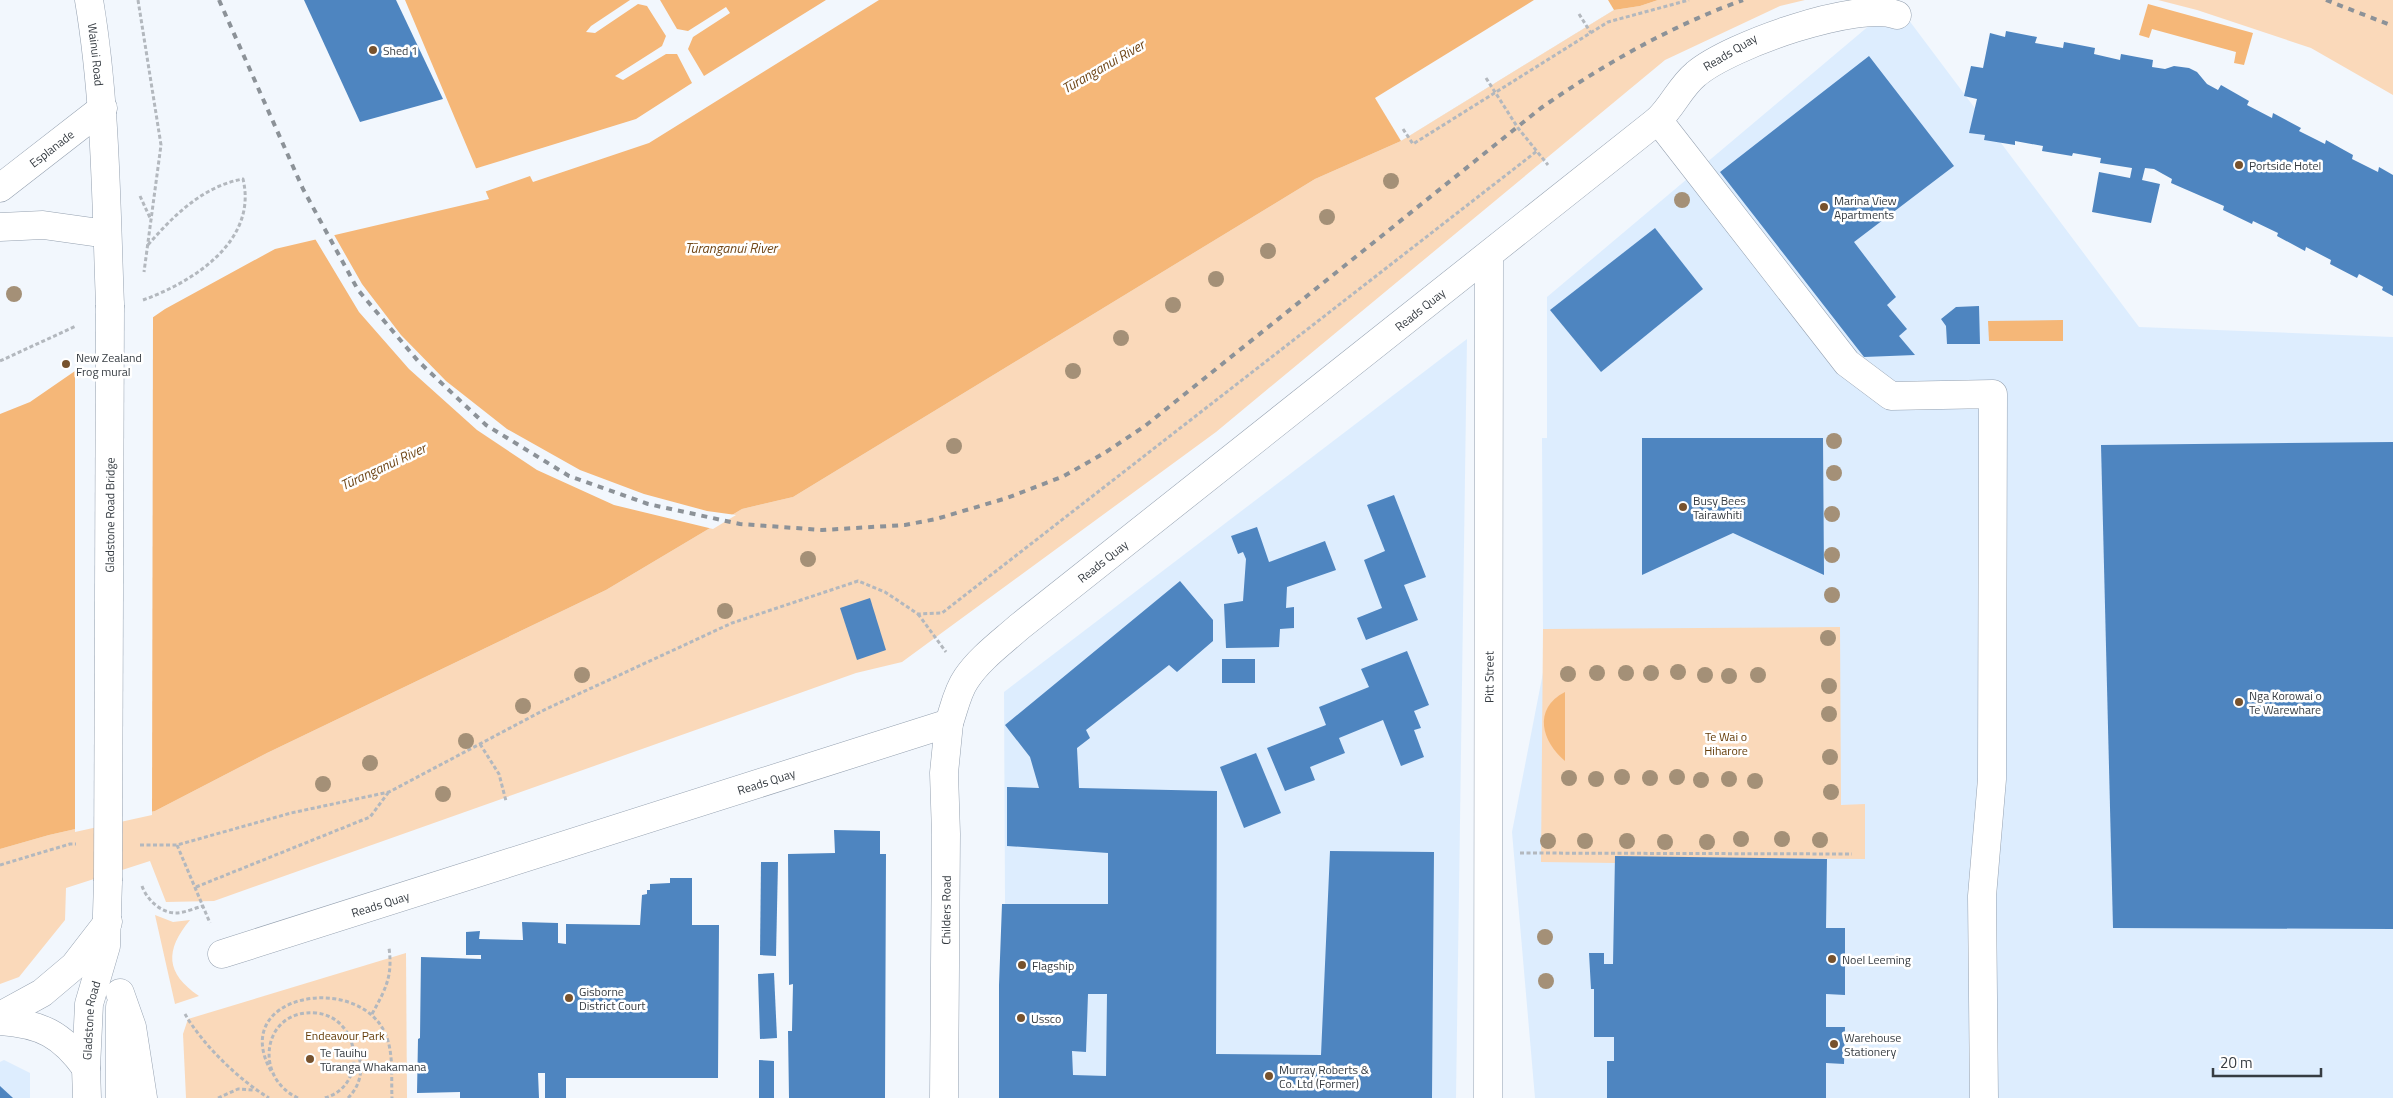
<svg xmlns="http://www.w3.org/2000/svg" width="2393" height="1098" font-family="'Titillium Web',sans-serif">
<rect width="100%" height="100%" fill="#f2f7fd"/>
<g fill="#ddedfe">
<path d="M 1896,3 L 2139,327 L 2393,337 L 2393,1098 L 1535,1098 L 1512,832 L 1548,647 L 1548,629 L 1543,629 L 1542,438 L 1547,438 L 1547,297 Z"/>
<path d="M 1467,339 L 1456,1098 L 1006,1098 L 1004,692 Z"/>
<path d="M 4,1060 L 30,1073 L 30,1098 L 0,1098 L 0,1062 Z"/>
</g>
<g fill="#fad9ba">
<path d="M 1658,0 L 1805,0 L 1780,6 L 1665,60 L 1216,432 L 902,662 L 856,673 L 214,901 L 166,902 L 150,861 L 66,888 L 65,920 L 19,977 L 0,984 L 0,849 L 49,835 L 155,811 L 267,753 L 606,590 L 742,509 L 793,497 L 1315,179 L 1401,141 L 1614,10 L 1640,6 Z"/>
<path d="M 2158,0 L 2393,0 L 2393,95 L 2311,48 L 2197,10 Z"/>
<path d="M 1840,627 L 1841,805 L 1865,804 L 1865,859 L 1615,857 L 1615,863 L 1541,862 L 1543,629 Z"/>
<path d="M 155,915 L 173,922 L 190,920 C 165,950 165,973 199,996 L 175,1004 Z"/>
<path d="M 406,953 L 407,1098 L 186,1098 L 183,1034 L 188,1019 Z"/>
</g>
<g fill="#f5b778">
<path d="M 405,0 L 1658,0 L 1640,6 L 1614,10 L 1401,141 L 1315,179 L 793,497 L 742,509 L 606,590 L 267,753 L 155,811 L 49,835 L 0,849 L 0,414 L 30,402 L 165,309 L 275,249 L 489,199 Z"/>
<path d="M 2148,4 L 2253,33 L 2244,65 L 2234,63 L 2236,52 L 2152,29 L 2149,38 L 2139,35 Z"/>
<path d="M 2063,320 L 2063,341 L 1989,341 L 1988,321 Z"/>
<path d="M 1565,692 L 1565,761 C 1542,742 1532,709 1565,692 Z"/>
</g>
<g fill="#f2f7fd">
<path d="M 630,0 L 660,0 L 677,29 L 688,31 L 726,7 L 730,13 L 693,37 L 688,49 L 704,76 L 826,0 L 879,0 L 649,143 L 533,182 L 530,176 L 484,192 L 474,169 L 636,119 L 692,83 L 677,54 L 666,54 L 623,80 L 615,76 L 662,46 L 666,36 L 647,6 L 638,4 L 595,33 L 586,32 L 591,26 Z"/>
<path d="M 1534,0 L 1608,0 L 1614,10 L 1401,141 L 1375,98 Z"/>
<path d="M 333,233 L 362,284 L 401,335 L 446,381 L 507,429 L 580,470 L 644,494 L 707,511 L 736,515 L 713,529 L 614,505 L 537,470 L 477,430 L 409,369 L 359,312 L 314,237 Z"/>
<path d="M 153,314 L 152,815 L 75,832 L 75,368 Z"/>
</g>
<g fill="#4e85c0" fill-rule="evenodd">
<path d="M 304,0 L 396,0 L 443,99 L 360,122 Z"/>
<path d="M 2006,31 L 2037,37 L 2035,43 L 2063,48 L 2064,42 L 2095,48 L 2094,54 L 2120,60 L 2121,54 L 2153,60 L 2152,67 L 2165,69 L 2174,66 L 2189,68 L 2197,72 L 2207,84 L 2218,90 L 2221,85 L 2249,101 L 2247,105 L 2272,118 L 2273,113 L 2301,128 L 2299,131 L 2325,144 L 2326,140 L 2353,155 L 2352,159 L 2378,172 L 2379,167 L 2393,175 L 2393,296 L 2382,290 L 2383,287 L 2359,274 L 2357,278 L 2330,264 L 2331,260 L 2306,247 L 2305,251 L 2277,236 L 2278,233 L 2253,221 L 2252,224 L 2223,210 L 2224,206 L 2171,183 L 2172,179 L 2154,169 L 2145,168 L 2142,180 L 2160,184 L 2151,223 L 2092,212 L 2099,172 L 2130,178 L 2132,168 L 2100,163 L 2101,158 L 2073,153 L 2072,156 L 2042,151 L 2043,146 L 2015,141 L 2015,145 L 1984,140 L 1985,135 L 1969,133 L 1977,99 L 1964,96 L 1971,66 L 1983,68 L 1990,33 L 2005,37 Z"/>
<path d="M 1869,56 L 1954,166 L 1854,242 L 1896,297 L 1887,305 L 1907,329 L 1899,336 L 1915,355 L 1864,357 L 1720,172 Z"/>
<path d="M 1655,228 L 1703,289 L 1601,372 L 1550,310 Z"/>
<path d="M 1979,306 L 1980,344 L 1947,344 L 1946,326 L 1941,319 L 1956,307 Z"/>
<path d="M 1642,438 L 1823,438 L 1824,575 L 1733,533 L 1642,575 Z"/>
<path d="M 2393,442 L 2393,929 L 2113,928 L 2101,445 Z"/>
<path d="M 1394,495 L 1426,577 L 1404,585 L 1418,620 L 1366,640 L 1357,618 L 1382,608 L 1364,560 L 1385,551 L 1367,505 Z"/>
<path d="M 1257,527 L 1269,562 L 1325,541 L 1336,570 L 1287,587 L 1286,608 L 1294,607 L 1294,628 L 1280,629 L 1279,647 L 1226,648 L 1224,604 L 1243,601 L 1246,559 L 1243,552 L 1238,554 L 1231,536 Z"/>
<path d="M 1180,581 L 1213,620 L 1213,641 L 1177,672 L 1169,665 L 1086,730 L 1090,738 L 1077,748 L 1079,788 L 1217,791 L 1216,1054 L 1321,1055 L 1330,851 L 1434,852 L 1432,1098 L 999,1098 L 999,985 L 1002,904 L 1108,904 L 1108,853 L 1007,846 L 1007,787 L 1039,788 L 1030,757 L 1005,725 ZM 1088,994 L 1107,994 L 1106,1076 L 1073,1075 L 1072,1051 L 1086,1052 Z"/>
<path d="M 870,598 L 886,650 L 857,660 L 840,608 Z"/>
<path d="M 1407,651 L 1429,705 L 1414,711 L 1421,728 L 1414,730 L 1424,757 L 1401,766 L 1383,720 L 1339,738 L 1345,753 L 1310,767 L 1315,780 L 1285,791 L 1267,748 L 1326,725 L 1319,707 L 1369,687 L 1361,669 Z"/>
<rect x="1222" y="659" width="33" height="24"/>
<path d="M 1256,753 L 1281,813 L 1244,828 L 1220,767 Z"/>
<path d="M 834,830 L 880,831 L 880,854 L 886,854 L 885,1098 L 789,1098 L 788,1031 L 792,1031 L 793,984 L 789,985 L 788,854 L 835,853 Z"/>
<path d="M 1615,856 L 1827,859 L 1826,928 L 1845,928 L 1845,995 L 1826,994 L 1826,1027 L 1845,1027 L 1844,1064 L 1826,1063 L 1826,1098 L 1607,1098 L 1607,1061 L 1614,1061 L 1614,1037 L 1594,1037 L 1594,989 L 1591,989 L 1589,953 L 1604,953 L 1604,964 L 1613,964 Z"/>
<path d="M 761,862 L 778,862 L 776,956 L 760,955 Z"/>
<path d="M 670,878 L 692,878 L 692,925 L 719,925 L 718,1078 L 566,1078 L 566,1098 L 545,1098 L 545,1073 L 538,1073 L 539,1098 L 460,1098 L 460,1092 L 417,1093 L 418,1039 L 420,1038 L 421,957 L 481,959 L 481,955 L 466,955 L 466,932 L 480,931 L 479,939 L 523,940 L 522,922 L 558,923 L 558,943 L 566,944 L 566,924 L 640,925 L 642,895 L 647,894 L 647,890 L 650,890 L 650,884 L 670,883 Z"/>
<path d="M 774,973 L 777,1038 L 760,1039 L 758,974 Z"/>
<path d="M 759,1060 L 774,1061 L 774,1098 L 759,1098 Z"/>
<path d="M 0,1086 L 13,1098 L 0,1098 Z"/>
</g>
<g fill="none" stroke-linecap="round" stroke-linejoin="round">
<g stroke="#95a1b0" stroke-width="29">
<g id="minor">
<path d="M 1658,120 L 1847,363 L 1891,396 L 1993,394 L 1992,779 L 1982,896 L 1984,1098"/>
<path id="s1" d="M 0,188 L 103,108"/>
<path d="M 0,227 L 43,225 L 107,234"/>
<path id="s2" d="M 222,954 L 949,723 C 954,709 957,692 966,679 C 979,659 1001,643 1019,627 L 1658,120 C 1673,106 1680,87 1696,74 C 1730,45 1859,0 1897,15"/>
<path d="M 0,1016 L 42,993 L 74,966 L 108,922"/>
<path d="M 0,1021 C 41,1024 62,1034 86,1068"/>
<path id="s3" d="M 944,1098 L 946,834 L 944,773 L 949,723"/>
<path id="s4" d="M 1488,1098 L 1489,255"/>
</g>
</g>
<g stroke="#95a1b0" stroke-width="29">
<g id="major">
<path id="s5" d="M 89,0 C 106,101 106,203 110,305"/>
<path d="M 120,1007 L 120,1098"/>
<path id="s6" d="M 87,1098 L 86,1068 L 89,1004 L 106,946 L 108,881"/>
</g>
</g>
<g stroke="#95a1b0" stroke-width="29">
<path id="highway" d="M 120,993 L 132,1027 L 143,1098"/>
</g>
<g stroke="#b3b8be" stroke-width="3" stroke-dasharray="4 2.5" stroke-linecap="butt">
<path d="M 138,0 L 161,145 L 144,272"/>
<path d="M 1579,14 L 1591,33"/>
<path d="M 1486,78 L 1518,128 L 1548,165"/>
<path d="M 1403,129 L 1413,144 L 1608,22 L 1689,0"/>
<path d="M 140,196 L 151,220"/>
<path d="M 143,300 C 193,282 258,241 243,179 C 203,186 173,216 147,246"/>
<path d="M 0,361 L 76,326"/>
<path d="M 918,614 L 946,652"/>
<path d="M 480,744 L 499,774 L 506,801"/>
<path d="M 140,845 L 177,845 L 291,813 L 389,792 L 546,709 L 732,623 L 858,581 L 885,592 L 918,614 L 942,613 L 1537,151"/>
<path d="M 177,845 L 210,923"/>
<path d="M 1520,853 L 1852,854"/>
<path d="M 0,865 L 70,844 L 76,844"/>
<path d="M 142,886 C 147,900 161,913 176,913 C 184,913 195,908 203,906"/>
<path d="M 196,887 L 370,817 L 388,793"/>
<path d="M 185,1014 C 202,1044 239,1080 269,1098"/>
<path d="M 372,1014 C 385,990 393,977 389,948"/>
<path d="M 271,1071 C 228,994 357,972 385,1033 C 394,1052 391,1078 392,1098"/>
<path d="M 218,1098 L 238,1089 L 254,1090"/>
<path d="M 298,1098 C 252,1077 263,1008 316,1013 C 361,1017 369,1087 324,1098"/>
<path d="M 348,1098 C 362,1084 364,1066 356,1048"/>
</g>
<use href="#minor" stroke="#fff" stroke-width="28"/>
<use href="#major" stroke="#fff" stroke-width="28"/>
<use href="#highway" stroke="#fff" stroke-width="28"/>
<g stroke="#8c9298" stroke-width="4" stroke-dasharray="6 6" stroke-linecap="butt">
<path d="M 219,0 L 303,189 L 358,290 L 418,361 L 486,425 L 569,476 L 648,504 L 740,524 L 822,530 L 905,525 L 936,519 L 1007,498 L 1064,476 L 1106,452 L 1145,426 L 1541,108 C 1604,64 1671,26 1743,0"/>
<path d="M 2326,0 L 2393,26"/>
</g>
<g stroke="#95a1b0" stroke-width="29" stroke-linecap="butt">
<g id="major-bridge">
<path id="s7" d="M 108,881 L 110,305"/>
</g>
</g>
<use href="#major-bridge" stroke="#fff" stroke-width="28"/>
</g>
<g fill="#a49077">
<circle cx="1391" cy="181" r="8"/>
<circle cx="1682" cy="200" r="8"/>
<circle cx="1327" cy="217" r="8"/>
<circle cx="1268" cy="251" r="8"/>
<circle cx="1216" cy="279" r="8"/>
<circle cx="14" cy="294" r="8"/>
<circle cx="1173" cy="305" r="8"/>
<circle cx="1121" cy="338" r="8"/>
<circle cx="1073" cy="371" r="8"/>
<circle cx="1834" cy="441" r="8"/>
<circle cx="954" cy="446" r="8"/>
<circle cx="1834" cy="473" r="8"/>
<circle cx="1832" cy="514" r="8"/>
<circle cx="1832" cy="555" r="8"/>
<circle cx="808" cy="559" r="8"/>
<circle cx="1832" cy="595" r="8"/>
<circle cx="725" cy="611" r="8"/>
<circle cx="1828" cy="638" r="8"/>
<circle cx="1678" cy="672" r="8"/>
<circle cx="1597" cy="673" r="8"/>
<circle cx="1626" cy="673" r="8"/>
<circle cx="1651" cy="673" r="8"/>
<circle cx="1568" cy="674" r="8"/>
<circle cx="582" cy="675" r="8"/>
<circle cx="1705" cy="675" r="8"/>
<circle cx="1758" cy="675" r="8"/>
<circle cx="1729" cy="676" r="8"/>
<circle cx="1829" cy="686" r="8"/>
<circle cx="523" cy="706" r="8"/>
<circle cx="1829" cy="714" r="8"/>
<circle cx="466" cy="741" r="8"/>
<circle cx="1830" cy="757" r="8"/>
<circle cx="370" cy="763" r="8"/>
<circle cx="1622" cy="777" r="8"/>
<circle cx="1677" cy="777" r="8"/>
<circle cx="1569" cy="778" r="8"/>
<circle cx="1650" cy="778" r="8"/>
<circle cx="1596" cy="779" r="8"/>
<circle cx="1729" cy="779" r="8"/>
<circle cx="1701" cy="780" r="8"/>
<circle cx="1755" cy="781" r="8"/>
<circle cx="323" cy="784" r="8"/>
<circle cx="1831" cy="792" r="8"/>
<circle cx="443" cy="794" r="8"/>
<circle cx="1741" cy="839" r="8"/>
<circle cx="1782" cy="839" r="8"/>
<circle cx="1820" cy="840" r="8"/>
<circle cx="1548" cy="841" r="8"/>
<circle cx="1585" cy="841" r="8"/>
<circle cx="1627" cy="841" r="8"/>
<circle cx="1665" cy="842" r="8"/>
<circle cx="1707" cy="842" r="8"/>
<circle cx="1545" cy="937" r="8"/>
<circle cx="1546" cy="981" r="8"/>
</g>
<g fill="#77522d" stroke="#fff" stroke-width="2">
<circle cx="373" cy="50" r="5"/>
<circle cx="2239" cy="165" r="5"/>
<circle cx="1824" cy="207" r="5"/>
<circle cx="66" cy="364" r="5"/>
<circle cx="1683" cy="507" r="5"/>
<circle cx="2239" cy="702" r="5"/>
<circle cx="1832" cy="959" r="5"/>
<circle cx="1022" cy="965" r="5"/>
<circle cx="569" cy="998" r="5"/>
<circle cx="1021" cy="1018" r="5"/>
<circle cx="1834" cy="1044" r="5"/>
<circle cx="310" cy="1059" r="5"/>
<circle cx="1269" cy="1076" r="5"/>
</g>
<g text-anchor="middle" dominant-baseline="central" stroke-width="5" stroke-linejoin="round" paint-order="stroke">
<g font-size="12" fill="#363c42" stroke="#fff" text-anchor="start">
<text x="383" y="50">Shed 1</text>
<text x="2249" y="165">Portside Hotel</text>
<text x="1834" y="200">Marina View<tspan x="1834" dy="14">Apartments</tspan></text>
<text x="76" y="357">New Zealand<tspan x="76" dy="14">Frog mural</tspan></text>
<text x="1693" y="500">Busy Bees<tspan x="1693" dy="14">Tairawhiti</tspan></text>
<text x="2249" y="695">Nga Korowai o<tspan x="2249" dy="14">Te Warewhare</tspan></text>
<text x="1842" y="959">Noel Leeming</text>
<text x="1032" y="965">Flagship</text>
<text x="579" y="991">Gisborne<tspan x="579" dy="14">District Court</tspan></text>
<text x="1031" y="1018">Ussco</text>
<text x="1844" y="1037">Warehouse<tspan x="1844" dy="14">Stationery</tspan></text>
<text x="320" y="1052">Te Tauihu<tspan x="320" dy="14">Tūranga Whakamana</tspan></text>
<text x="1279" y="1069">Murray Roberts &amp;<tspan x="1279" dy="14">Co. Ltd (Former)</tspan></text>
</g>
<g font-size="12" fill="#363c42" stroke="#fff">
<text transform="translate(1730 52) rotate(-31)">Reads Quay</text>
<text stroke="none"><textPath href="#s5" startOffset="55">Wainui Road</textPath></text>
<text stroke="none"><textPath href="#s1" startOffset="65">Esplanade</textPath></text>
<text stroke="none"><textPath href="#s2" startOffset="1396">Reads Quay</textPath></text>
<text stroke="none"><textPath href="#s7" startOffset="366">Gladstone Road Bridge</textPath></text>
<text stroke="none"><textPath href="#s2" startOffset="991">Reads Quay</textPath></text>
<text stroke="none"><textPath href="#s4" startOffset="421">Pitt Street</textPath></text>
<text stroke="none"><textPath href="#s2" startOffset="571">Reads Quay</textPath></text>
<text stroke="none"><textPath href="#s2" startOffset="166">Reads Quay</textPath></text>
<text stroke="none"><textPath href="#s3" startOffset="188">Childers Road</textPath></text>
<text stroke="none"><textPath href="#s6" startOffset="78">Gladstone Road</textPath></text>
</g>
<g font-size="12" fill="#643c09" stroke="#fff">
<text x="1726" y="736">Te Wai o<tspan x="1726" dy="14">Hiharore</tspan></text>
<text x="345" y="1035">Endeavour Park</text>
</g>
<g font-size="14" font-style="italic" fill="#714819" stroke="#fff">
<text transform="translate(1103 66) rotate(-30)">Tūranganui River</text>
<text x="731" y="247">Tūranganui River</text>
<text transform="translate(383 466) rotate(-25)">Tūranganui River</text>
</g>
</g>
<path d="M2213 1068v8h108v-8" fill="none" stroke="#363c42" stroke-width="2.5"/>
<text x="2220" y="1068" font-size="15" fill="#363c42" stroke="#ffffff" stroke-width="4" paint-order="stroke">20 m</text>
</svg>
